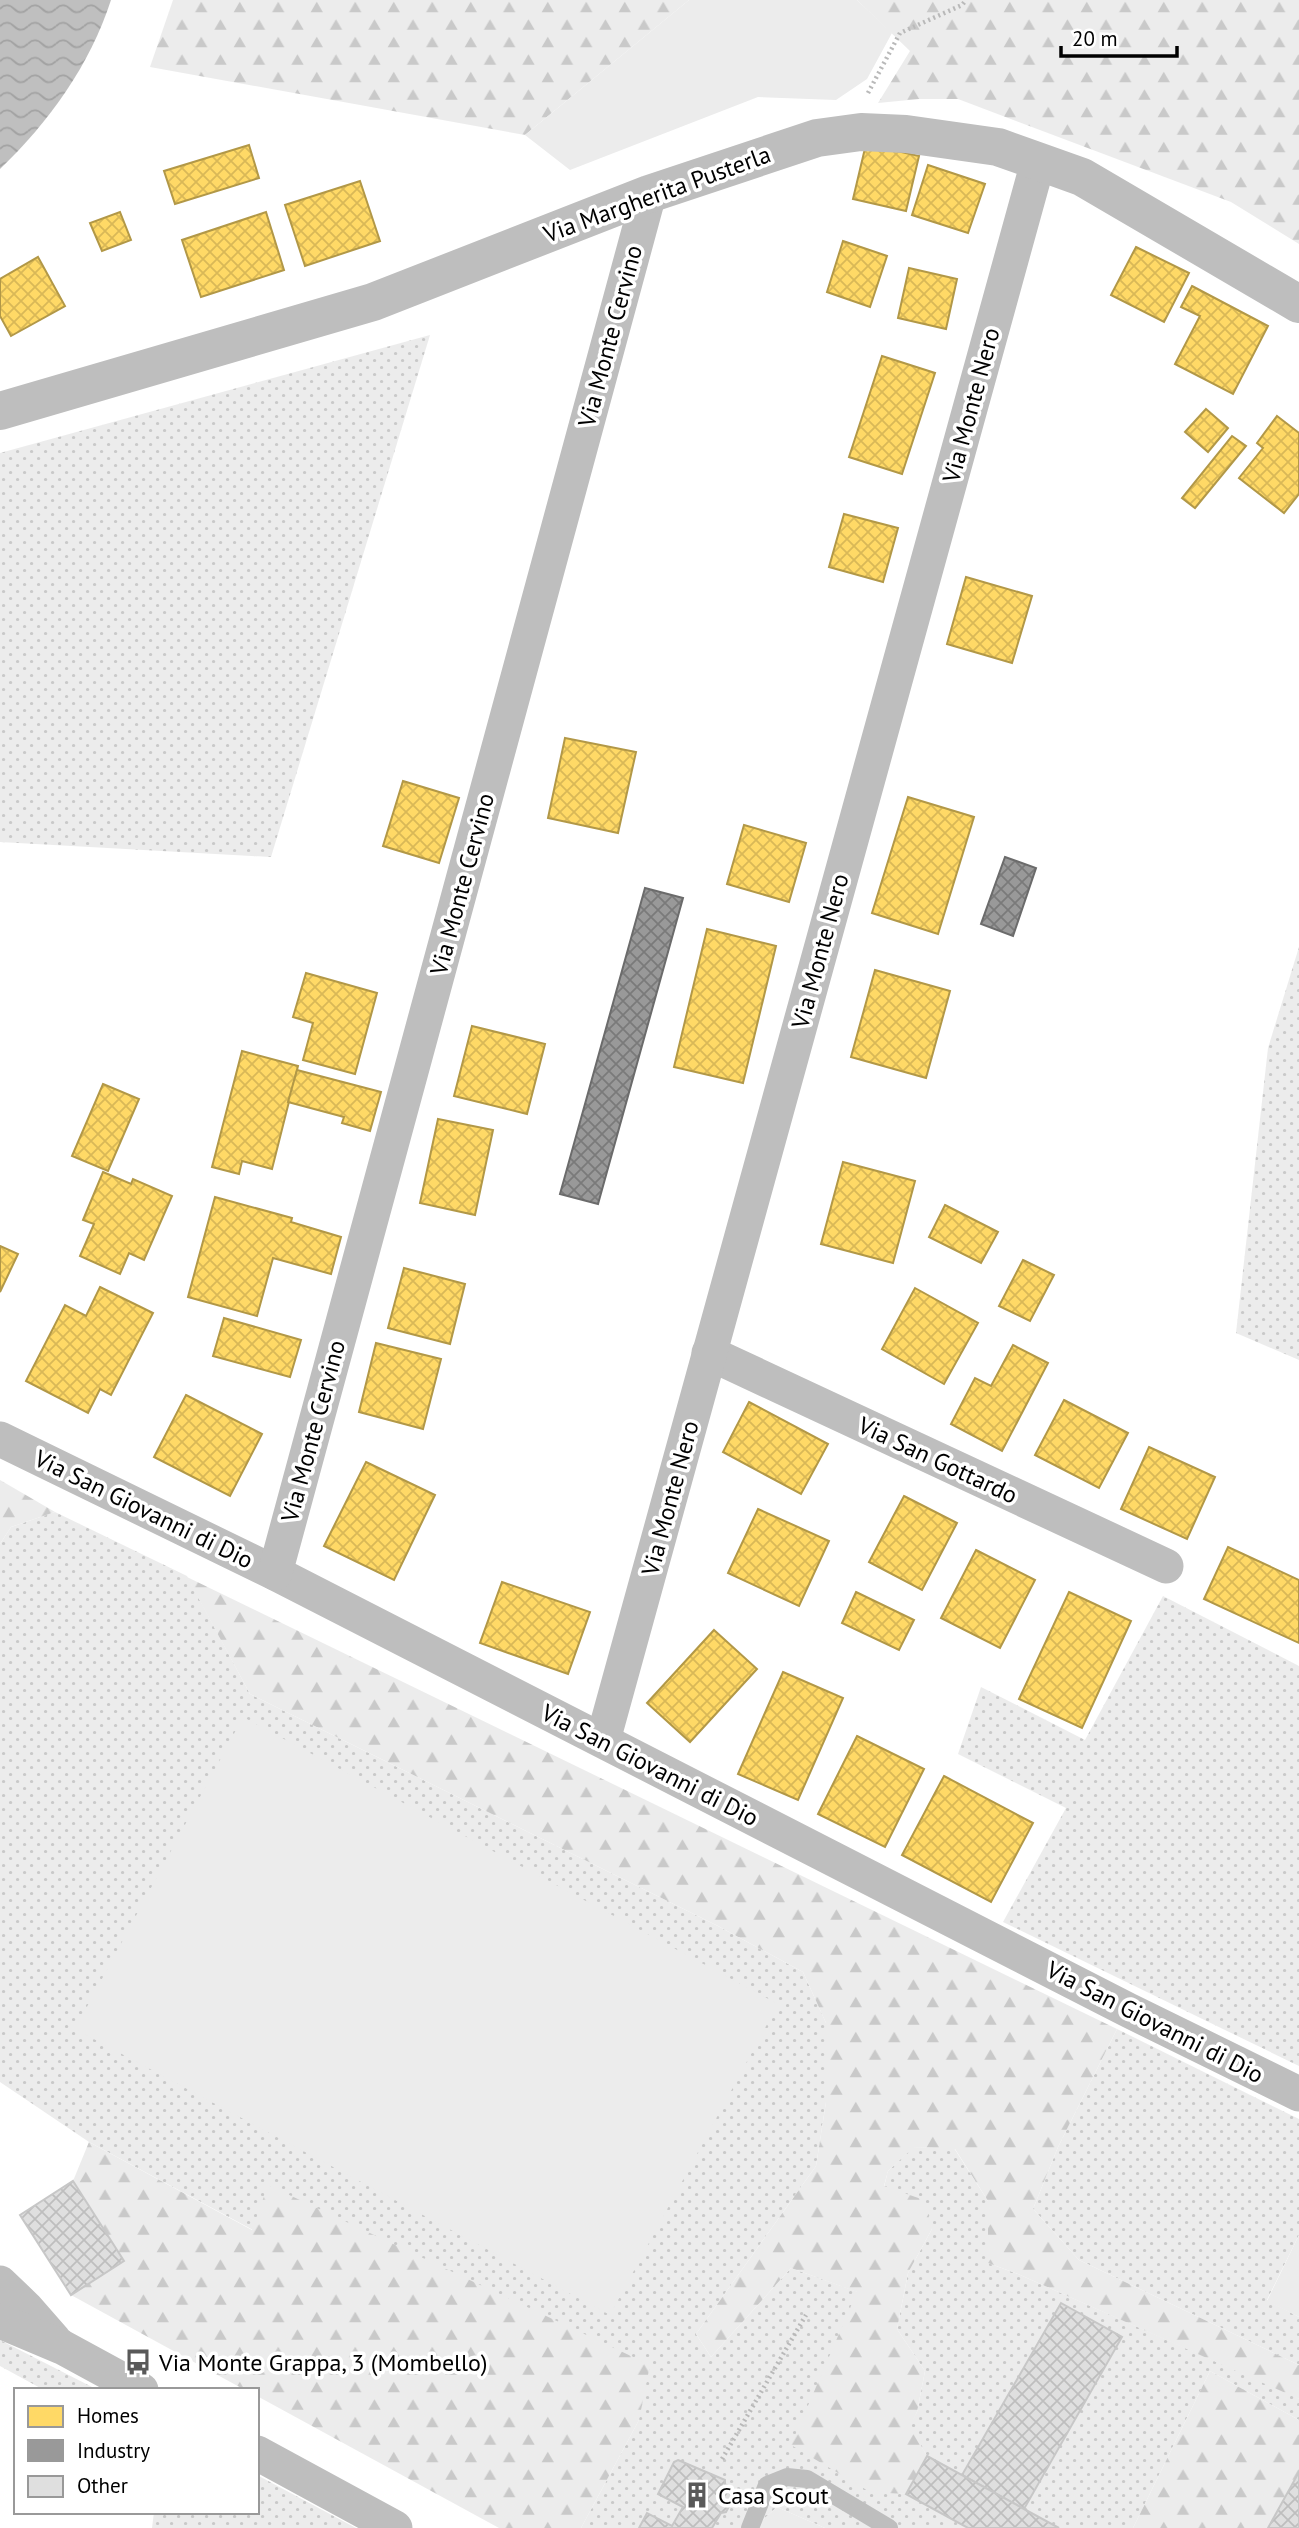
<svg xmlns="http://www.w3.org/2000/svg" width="1299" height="2528" font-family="'PT Sans',sans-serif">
<defs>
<pattern id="grass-dots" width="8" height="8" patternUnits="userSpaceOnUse" patternTransform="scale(1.75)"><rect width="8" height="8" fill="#ececec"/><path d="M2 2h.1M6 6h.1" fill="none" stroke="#c9c9c9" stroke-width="1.8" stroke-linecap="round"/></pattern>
<pattern id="forest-firs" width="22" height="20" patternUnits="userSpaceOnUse" patternTransform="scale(1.75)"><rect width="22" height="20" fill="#ececec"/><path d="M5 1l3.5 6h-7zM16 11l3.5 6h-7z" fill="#c9c9c9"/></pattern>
<pattern id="water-waves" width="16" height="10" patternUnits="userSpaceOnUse" patternTransform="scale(1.75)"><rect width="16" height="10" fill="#bfbfbf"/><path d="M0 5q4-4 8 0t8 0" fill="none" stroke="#a2a2a2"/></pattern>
<pattern id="homes-cross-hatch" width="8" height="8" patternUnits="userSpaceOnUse" patternTransform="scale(1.75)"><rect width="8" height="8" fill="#ffd966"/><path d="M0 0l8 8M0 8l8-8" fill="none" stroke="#d9b857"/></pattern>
<pattern id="industry-cross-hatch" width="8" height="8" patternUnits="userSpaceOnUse" patternTransform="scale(1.75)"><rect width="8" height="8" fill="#999"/><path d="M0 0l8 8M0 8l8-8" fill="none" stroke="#7a7a7a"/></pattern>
<pattern id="building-cross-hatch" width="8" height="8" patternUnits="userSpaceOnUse" patternTransform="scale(1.75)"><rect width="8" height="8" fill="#dfdfdf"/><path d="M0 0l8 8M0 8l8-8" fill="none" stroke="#bebebe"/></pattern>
</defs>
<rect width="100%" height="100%" fill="#fff"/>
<g fill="url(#grass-dots)">
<path d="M 430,335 L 271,857 L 0,842 L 0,453 Z"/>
<path d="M 1299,947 L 1299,1360 L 1236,1333 L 1268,1048 Z"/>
<path d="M 55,1512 L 187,1576 L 250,1694 L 718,1926 L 803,1972 L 826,2023 L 826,2102 L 816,2166 L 696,2334 L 711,2357 L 791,2268 L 858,2292 L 867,2490 L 906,2494 L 968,2528 L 825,2528 L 777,2507 L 754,2528 L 581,2528 L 639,2420 L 269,2186 L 253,2230 L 89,2142 L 0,2082 L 0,1544 L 11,1527 Z"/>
<path d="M 1163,1596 L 1299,1666 L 1299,2066 L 1003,1922 L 1066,1808 L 958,1754 L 981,1687 L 1085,1740 Z"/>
<path d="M 1117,2029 L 1299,2119 L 1299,2235 L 1267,2300 L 1299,2317 L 1299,2365 L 1079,2260 L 1033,2209 L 1058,2147 Z"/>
<path d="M 913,2147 L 954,2148 L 988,2201 L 988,2263 L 1018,2274 L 1294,2396 L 1299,2399 L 1299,2420 L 1210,2371 L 1133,2528 L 1058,2528 L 1024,2509 L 1122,2337 L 1061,2303 L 962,2475 L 927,2456 L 909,2427 L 917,2412 L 925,2371 L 897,2329 L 908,2273 L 932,2229 L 884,2187 L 888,2171 Z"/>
<path d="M 0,2340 L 98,2390 L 44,2390 L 0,2366 Z"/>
<path d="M 257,2475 L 356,2528 L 152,2528 L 154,2512 L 257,2512 Z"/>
</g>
<g fill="url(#forest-firs)">
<path d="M 173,0 L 689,0 L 525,135 L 150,67 Z"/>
<path d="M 857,0 L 1299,0 L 1299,244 L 1231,202 L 958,99 L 919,99 L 878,103 L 910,51 Z"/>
<path d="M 0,1480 L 55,1512 L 11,1527 L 0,1544 Z"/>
<path d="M 187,1577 L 1117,2029 L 1058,2147 L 1033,2209 L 1079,2260 L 1299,2365 L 1299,2399 L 1018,2274 L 988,2263 L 988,2201 L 955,2149 L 914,2147 L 888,2171 L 884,2186 L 924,2200 L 932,2229 L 908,2273 L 897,2329 L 925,2371 L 917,2412 L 910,2427 L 927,2456 L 906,2494 L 870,2492 L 791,2445 L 857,2292 L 791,2268 L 711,2357 L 696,2334 L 816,2166 L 826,2102 L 826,2023 L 803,1972 L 718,1926 L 250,1694 Z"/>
<path d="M 89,2142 L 252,2230 L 268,2185 L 650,2365 L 639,2420 L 581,2528 L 499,2528 L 257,2396 L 257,2390 L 245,2390 L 71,2295 L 124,2261 L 73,2181 Z"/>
<path d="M 1210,2371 L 1299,2420 L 1299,2472 L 1268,2528 L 1133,2528 Z"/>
</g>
<g fill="#ececec">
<path d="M 689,0 L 857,0 L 892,33 L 867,79 L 836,100 L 758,97 L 570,170 L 525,135 Z"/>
<path d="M 243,1717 L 778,2004 L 610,2315 L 75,2029 Z"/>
<path d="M 1299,2235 L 1299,2317 L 1267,2301 Z"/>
<path d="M 777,2507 L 825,2528 L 754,2528 Z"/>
</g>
<path fill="url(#water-waves)" d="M 0,0 L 111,0 C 90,65 49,122 0,169 Z"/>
<g fill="url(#homes-cross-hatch)" stroke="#b29847" stroke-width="2">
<path d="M 866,144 L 919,156 L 906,211 L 853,199 Z"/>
<path d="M 249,145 L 259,178 L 175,204 L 164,171 Z"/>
<path d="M 928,165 L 985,184 L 968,233 L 912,215 Z"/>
<path d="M 360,181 L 380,241 L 305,266 L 285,205 Z"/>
<path d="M 120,212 L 131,240 L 102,251 L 90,223 Z"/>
<path d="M 266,212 L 284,270 L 201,297 L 182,240 Z"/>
<path d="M 843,241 L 887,256 L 870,307 L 827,292 Z"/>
<path d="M 1136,247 L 1189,273 L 1164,322 L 1111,295 Z"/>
<path d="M 38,257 L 65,306 L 11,336 L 0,316 L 0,279 Z"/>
<path d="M 909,268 L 957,279 L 946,329 L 898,318 Z"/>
<path d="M 1192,286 L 1268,326 L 1233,394 L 1175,364 L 1200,316 L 1181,307 Z"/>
<path d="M 882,356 L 935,373 L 902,474 L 849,457 Z"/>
<path d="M 1206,409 L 1228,428 L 1208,452 L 1185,432 Z"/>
<path d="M 1277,416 L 1299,433 L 1299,494 L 1284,513 L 1239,478 L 1263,448 L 1257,443 Z"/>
<path d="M 1232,436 L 1246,446 L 1195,508 L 1182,498 Z"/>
<path d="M 844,514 L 898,528 L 883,582 L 829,567 Z"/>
<path d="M 966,577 L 1032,596 L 1012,663 L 947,644 Z"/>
<path d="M 565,738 L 636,752 L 618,833 L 548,818 Z"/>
<path d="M 403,781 L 459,798 L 439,863 L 383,846 Z"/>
<path d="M 908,797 L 974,817 L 938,934 L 872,913 Z"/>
<path d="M 744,825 L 806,843 L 789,902 L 727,884 Z"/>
<path d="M 707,929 L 776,946 L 743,1083 L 674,1067 Z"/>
<path d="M 875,970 L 950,991 L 926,1078 L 851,1057 Z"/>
<path d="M 306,973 L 377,993 L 355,1074 L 303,1060 L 313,1023 L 293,1017 Z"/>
<path d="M 472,1026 L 545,1044 L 527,1114 L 454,1096 Z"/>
<path d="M 242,1051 L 298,1066 L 272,1169 L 242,1161 L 239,1174 L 212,1167 Z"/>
<path d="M 297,1070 L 381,1092 L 370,1131 L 342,1123 L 344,1117 L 288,1102 Z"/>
<path d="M 103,1084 L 139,1099 L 108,1171 L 72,1156 Z"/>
<path d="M 438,1119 L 493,1130 L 475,1215 L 420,1203 Z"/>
<path d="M 843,1162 L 915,1181 L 893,1263 L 821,1244 Z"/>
<path d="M 103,1172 L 131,1184 L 133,1179 L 172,1196 L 144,1260 L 129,1253 L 120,1274 L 80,1256 L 94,1224 L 83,1220 Z"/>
<path d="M 215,1197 L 292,1218 L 291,1222 L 341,1237 L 331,1274 L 273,1258 L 257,1316 L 188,1297 Z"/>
<path d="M 945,1205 L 998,1232 L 981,1263 L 929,1237 Z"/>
<path d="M 0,1246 L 18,1254 L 0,1292 Z"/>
<path d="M 1023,1260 L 1054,1275 L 1030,1321 L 999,1306 Z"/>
<path d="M 404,1268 L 465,1284 L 450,1344 L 388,1328 Z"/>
<path d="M 100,1287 L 153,1313 L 111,1395 L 100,1389 L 88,1413 L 26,1381 L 65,1305 L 86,1316 Z"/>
<path d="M 915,1288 L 978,1323 L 944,1384 L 882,1349 Z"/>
<path d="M 224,1318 L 301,1340 L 290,1377 L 213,1356 Z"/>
<path d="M 376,1343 L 441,1359 L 423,1429 L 359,1412 Z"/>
<path d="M 1013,1345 L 1048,1363 L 1002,1451 L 951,1424 L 975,1378 L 991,1386 Z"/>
<path d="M 186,1395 L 262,1434 L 230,1496 L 154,1457 Z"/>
<path d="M 1064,1400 L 1128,1433 L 1099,1488 L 1035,1455 Z"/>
<path d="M 749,1402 L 828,1444 L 801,1494 L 723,1452 Z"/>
<path d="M 1149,1447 L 1215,1477 L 1187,1539 L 1121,1509 Z"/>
<path d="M 366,1462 L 435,1495 L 394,1580 L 324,1546 Z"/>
<path d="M 904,1496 L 957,1523 L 922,1590 L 869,1562 Z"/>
<path d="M 758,1509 L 829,1541 L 799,1606 L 728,1573 Z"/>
<path d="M 1228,1547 L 1299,1580 L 1299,1643 L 1204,1599 Z"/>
<path d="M 976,1550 L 1035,1580 L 1000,1648 L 941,1618 Z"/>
<path d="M 502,1582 L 590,1612 L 568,1674 L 480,1643 Z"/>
<path d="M 856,1592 L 914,1620 L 899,1650 L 842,1623 Z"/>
<path d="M 1069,1592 L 1131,1621 L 1082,1728 L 1019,1699 Z"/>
<path d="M 714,1630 L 757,1669 L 690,1742 L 647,1703 Z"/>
<path d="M 783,1672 L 843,1698 L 798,1800 L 738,1774 Z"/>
<path d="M 857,1736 L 924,1769 L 885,1847 L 818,1814 Z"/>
<path d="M 944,1776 L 1033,1823 L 991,1902 L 902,1855 Z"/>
</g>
<g fill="url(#industry-cross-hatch)" stroke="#6b6b6b" stroke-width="2">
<path d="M 1005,857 L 1036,868 L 1013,936 L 981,924 Z"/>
<path d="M 645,888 L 683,898 L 598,1204 L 560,1194 Z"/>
</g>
<g fill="url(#building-cross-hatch)" stroke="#c7c7c7" stroke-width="2">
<path d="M 73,2181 L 124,2261 L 71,2295 L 20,2215 Z"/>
<path d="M 1061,2303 L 1122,2337 L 1024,2509 L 962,2475 Z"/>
<path d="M 927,2456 L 1024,2509 L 1059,2528 L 968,2528 L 906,2494 Z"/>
<path d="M 678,2460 L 725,2480 L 725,2484 L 732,2488 L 735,2495 L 726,2512 L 721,2513 L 712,2528 L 639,2528 L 647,2513 L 672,2526 L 683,2507 L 658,2494 L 674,2462 Z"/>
<path d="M 1299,2472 L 1299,2528 L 1268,2528 Z"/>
</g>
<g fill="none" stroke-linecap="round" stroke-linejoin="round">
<g stroke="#b9b9b9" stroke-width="4.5" stroke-dasharray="2 3.5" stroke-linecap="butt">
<path d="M 868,93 L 900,33 L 962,5 L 966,0"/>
<path d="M 722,2459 L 806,2315"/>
</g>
<path stroke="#bebebe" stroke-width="18" d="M 750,2528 L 767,2485 L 787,2477 L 807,2479 L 889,2528"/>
<g stroke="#bebebe" stroke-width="35">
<path d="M 709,1353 L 1166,1566"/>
<path d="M 0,1439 L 275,1573 L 1128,2010 L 1299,2094"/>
<path d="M 275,1573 L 649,194"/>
<path d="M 603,1740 L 1038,162"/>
<path d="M 0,2283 L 26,2308 L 54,2340"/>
<path d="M 0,2321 L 62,2347 L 141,2390"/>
<path d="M 257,2453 L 395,2528"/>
</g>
<path stroke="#bebebe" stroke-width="38" d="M 0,411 L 373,302 L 649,194 L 817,138 L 861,132 L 906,134 L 998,147 L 1082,177 L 1299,304"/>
</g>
<defs>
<g id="bus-bare" transform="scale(2.1)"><path d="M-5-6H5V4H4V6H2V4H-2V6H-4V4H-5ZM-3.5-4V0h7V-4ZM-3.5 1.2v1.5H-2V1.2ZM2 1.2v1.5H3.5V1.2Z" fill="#595959" stroke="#fff" stroke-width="2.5" paint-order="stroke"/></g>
<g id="building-bare" transform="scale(2.1)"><path d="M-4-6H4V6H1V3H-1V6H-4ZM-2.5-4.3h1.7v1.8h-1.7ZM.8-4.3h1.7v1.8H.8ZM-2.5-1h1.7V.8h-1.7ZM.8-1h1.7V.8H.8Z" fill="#595959" stroke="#fff" stroke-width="2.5" paint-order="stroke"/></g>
</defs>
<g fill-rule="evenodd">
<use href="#bus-bare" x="138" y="2362"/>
<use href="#building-bare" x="697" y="2495"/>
</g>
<g text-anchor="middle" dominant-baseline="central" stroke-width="7" stroke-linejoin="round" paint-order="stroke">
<g font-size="24" fill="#000" stroke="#fff">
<text transform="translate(657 194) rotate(-20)">Via Margherita Pusterla</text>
<text transform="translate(610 336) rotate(-75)">Via Monte Cervino</text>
<text transform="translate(971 405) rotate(-75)">Via Monte Nero</text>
<text transform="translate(462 884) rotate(-75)">Via Monte Cervino</text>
<text transform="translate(820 951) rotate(-75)">Via Monte Nero</text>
<text transform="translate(313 1431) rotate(-75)">Via Monte Cervino</text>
<text transform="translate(938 1460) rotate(25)">Via San Gottardo</text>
<text transform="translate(670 1498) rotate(-75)">Via Monte Nero</text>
<text transform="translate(144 1509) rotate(26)">Via San Giovanni di Dio</text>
<text transform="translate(650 1765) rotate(27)">Via San Giovanni di Dio</text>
<text transform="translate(1155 2022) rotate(27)">Via San Giovanni di Dio</text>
</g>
<g font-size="24" fill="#000" stroke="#fff" text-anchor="start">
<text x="159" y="2362">Via Monte Grappa, 3 (Mombello)</text>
<text x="718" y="2495">Casa Scout</text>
</g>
</g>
<rect x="14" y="2388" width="245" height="126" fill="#ffffff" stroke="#999999" stroke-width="2"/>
<rect x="28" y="2406" width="35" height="21" fill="#ffd966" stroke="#999999" stroke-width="2"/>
<text x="77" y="2423" font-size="21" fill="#000000">Homes</text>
<rect x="28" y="2440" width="35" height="21" fill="#999999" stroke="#999999" stroke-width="2"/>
<text x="77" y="2458" font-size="21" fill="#000000">Industry</text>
<rect x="28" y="2476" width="35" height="21" fill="#dfdfdf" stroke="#999999" stroke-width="2"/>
<text x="77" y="2493" font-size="21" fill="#000000">Other</text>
<path d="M1061 46v10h116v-10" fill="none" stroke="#000000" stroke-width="3.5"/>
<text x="1072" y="46" font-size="21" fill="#000000" stroke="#ffffff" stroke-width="5" paint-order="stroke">20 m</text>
</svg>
